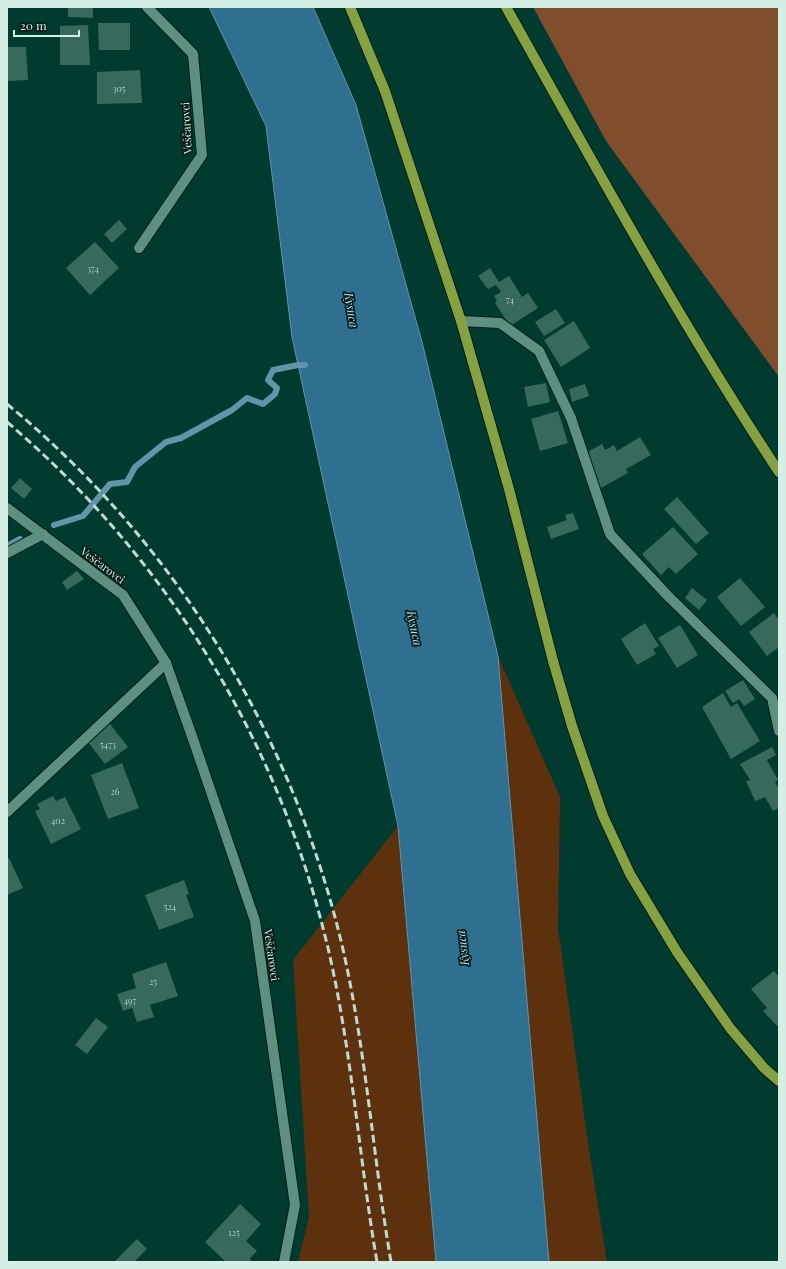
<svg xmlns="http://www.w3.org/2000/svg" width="786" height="1269" font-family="'Playfair Display',serif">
<rect width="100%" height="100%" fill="#013b2f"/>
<g fill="#5d310e">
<path d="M 498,656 L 560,797 L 558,928 L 588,1143 L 607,1262 L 549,1262 L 548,1253 Z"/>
<path d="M 398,826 L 436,1262 L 298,1262 L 309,1217 L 293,960 Z"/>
</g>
<path fill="#804e2c" d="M 533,7 L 779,7 L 779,377 L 606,141 Z"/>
<path fill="#2f6f90" stroke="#6195aa" d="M 209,7 L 313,7 L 356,105 L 422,342 L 498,656 L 549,1262 L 436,1262 L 398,826 L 292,337 L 266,126 Z"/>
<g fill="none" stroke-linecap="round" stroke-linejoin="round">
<g stroke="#6195aa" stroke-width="6">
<path d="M 54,525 L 83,516 L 110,484 L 127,482 L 135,467 L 166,442 L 181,438 L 232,410 L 247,398 L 263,404 L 275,394 L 277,388 L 268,380 L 273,370 L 298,365 L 305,365"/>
<path d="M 7,546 L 20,539"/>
</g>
</g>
<g fill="#37695c">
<path d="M 68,7 L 93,7 L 93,18 L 68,17 Z"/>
<path d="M 98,23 L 130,23 L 130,50 L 99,50 Z"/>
<path d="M 88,25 L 90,65 L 60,65 L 60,26 Z"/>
<path d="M 7,47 L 26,47 L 28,80 L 7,81 Z"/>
<path d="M 140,70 L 142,103 L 97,104 L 97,72 Z"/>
<path d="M 119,220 L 127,229 L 112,243 L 104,234 Z"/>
<path d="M 95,242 L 119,268 L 90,295 L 66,268 Z"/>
<path d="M 490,268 L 499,282 L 509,276 L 522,297 L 528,293 L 538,308 L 510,326 L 495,303 L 497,301 L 494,296 L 501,292 L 496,285 L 488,289 L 478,276 Z"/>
<path d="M 556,309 L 565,323 L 544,336 L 535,322 Z"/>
<path d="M 574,321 L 590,348 L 561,367 L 544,340 Z"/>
<path d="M 546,383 L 550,402 L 528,407 L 524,387 Z"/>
<path d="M 585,384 L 589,396 L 572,402 L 569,389 Z"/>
<path d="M 558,411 L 568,443 L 540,451 L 531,419 Z"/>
<path d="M 640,437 L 651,455 L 626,469 L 628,473 L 601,488 L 584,454 L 602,444 L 605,450 L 614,445 L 617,451 Z"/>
<path d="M 20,478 L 32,489 L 24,499 L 11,488 Z"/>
<path d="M 677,497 L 709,533 L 696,544 L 664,509 Z"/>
<path d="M 573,513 L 579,529 L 551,539 L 547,527 L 567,520 L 565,515 Z"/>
<path d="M 673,527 L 698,554 L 676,574 L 669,567 L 661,575 L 642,554 Z"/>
<path d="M 77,571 L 84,579 L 67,590 L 62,582 Z"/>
<path d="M 740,578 L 765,607 L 741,626 L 717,597 Z"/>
<path d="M 692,588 L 707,600 L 699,610 L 685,598 Z"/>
<path d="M 774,613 L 779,620 L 779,647 L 767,656 L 749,632 Z"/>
<path d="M 645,623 L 659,646 L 653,649 L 656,654 L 637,665 L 621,639 Z"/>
<path d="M 680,625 L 698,655 L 677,668 L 658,638 Z"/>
<path d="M 743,680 L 755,699 L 744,706 L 739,699 L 733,703 L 725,691 Z"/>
<path d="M 723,693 L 731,707 L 737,703 L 760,741 L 731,759 L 702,707 Z"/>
<path d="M 110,724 L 128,747 L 105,764 L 88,742 Z"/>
<path d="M 772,747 L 776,755 L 767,760 L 778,780 L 775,782 L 779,789 L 779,808 L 773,811 L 765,797 L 755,801 L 746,781 L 750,780 L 740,764 Z"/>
<path d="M 122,763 L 139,808 L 108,819 L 91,775 Z"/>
<path d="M 53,796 L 56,801 L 65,797 L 81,829 L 51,844 L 35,811 L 40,809 L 37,804 Z"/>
<path d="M 9,858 L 23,888 L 7,895 L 7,859 Z"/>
<path d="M 184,880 L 189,894 L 186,895 L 194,917 L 159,930 L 145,895 Z"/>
<path d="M 166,962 L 178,996 L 150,1005 L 154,1017 L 137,1022 L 132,1008 L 123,1011 L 117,994 L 136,988 L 132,974 Z"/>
<path d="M 774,971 L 779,977 L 779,1024 L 777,1026 L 763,1011 L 767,1008 L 751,989 Z"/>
<path d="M 96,1018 L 108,1027 L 87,1054 L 75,1045 Z"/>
<path d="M 240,1204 L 261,1224 L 246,1241 L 257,1251 L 250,1258 L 251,1262 L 226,1262 L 205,1242 Z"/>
<path d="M 137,1239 L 147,1249 L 134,1262 L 114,1262 Z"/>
</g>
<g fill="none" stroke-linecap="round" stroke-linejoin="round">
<g stroke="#041f18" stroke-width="12">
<g id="minor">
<path d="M 139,248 L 202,155 L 193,54 L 147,7"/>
<path d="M 461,321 L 500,323 L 539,351 L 571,418 L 610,534 L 668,596 L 772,698 L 779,731"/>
<path d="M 7,508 L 123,595 L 166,663 L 194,742 L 255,921 L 295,1205 L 284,1262"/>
<path d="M 7,553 L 43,534"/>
<path d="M 7,812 L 166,663"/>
</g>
</g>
<g stroke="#041f18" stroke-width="12">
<g id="primary">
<path d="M 350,7 L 385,91 L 461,321 L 509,489 L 553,661 L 572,726 L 603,816 L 630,874 L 677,952 L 730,1028 L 764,1068 L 779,1081"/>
<path d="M 506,7 C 594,164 680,322 779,472"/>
</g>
</g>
<use href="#minor" stroke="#5d9081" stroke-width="10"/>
<use href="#primary" stroke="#86a141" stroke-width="10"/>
<g stroke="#bddbd1" stroke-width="3" stroke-dasharray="8 4" stroke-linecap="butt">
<path d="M 7,404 C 175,542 292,734 342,945 C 366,1049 373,1157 391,1262"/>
<path d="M 7,422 C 168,559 279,742 328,948 C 352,1051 359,1158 377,1262"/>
</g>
</g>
<g text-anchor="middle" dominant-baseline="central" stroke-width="3.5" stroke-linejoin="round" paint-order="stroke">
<g font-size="9" fill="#aecec4">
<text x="119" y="88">305</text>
<text x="93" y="268">374</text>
<text x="510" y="299">74</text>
<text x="108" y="744">5473</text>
<text x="115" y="791">26</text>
<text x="58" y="820">402</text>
<text x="170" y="906">524</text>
<text x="153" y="981">25</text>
<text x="130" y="1000">497</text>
<text x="234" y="1232">125</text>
</g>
<g font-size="11" fill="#d5efe6" stroke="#091e18">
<text transform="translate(186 128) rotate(-93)">Veščarovci</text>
<text transform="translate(103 565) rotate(37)">Veščarovci</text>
<text transform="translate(272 955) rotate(82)">Veščarovci</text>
</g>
<g font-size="12" font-style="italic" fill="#a9ddfb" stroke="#091e18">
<text transform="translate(352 310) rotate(81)">Kysuca</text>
<text transform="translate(415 628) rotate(78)">Kysuca</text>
<text transform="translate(462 948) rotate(-97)">Kysuca</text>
</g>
</g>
<rect width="786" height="1269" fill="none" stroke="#d5efe6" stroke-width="16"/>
<path d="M14 30v6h65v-6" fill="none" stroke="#d5efe6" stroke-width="2"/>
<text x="20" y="30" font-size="12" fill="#d5efe6" stroke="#091e18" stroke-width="3" paint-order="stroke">20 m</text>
</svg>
